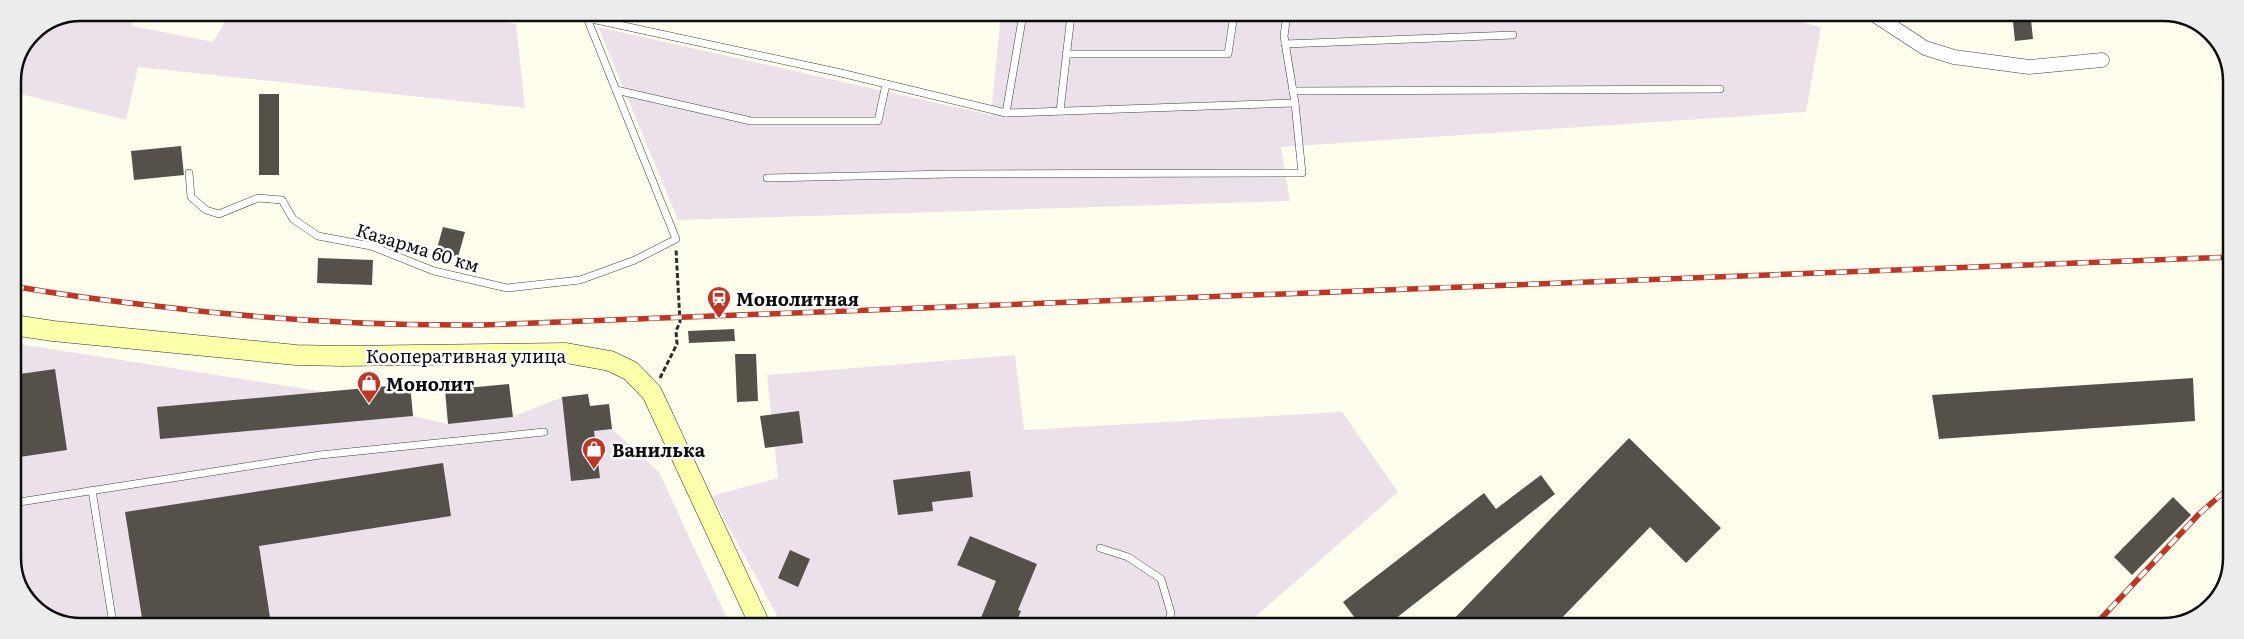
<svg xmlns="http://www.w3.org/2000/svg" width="2244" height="639" font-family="Literata,serif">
<rect width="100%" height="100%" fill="#fffeed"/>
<g fill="#ece1eb">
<path d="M 81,13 L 135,13 L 132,26 L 213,42 L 230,13 L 458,13 L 516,24 L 525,108 L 138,67 L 126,120 L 13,92 L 13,81 L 33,32 Z"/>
<path d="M 1001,13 L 1768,14 L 1821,27 L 1806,112 L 1281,147 L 1290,201 L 678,220 L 598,27 L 991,115 Z"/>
<path d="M 13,343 L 325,392 L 328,423 L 413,416 L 448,424 L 513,417 L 562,397 L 588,394 L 590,406 L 609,404 L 612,429 L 659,472 L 730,625 L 63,624 L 29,603 L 13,563 Z"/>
<path d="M 1015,355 L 1024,430 L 1342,412 L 1398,492 L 1245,626 L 782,625 L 712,496 L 778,478 L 767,375 Z"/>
</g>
<g fill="#56504a">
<path d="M 2031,20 L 2033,39 L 2015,41 L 2013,22 Z"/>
<rect x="259" y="94" width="20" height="81"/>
<path d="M 181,146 L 184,175 L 134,180 L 131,151 Z"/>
<path d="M 443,227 L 465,232 L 458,257 L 436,252 Z"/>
<path d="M 318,258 L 373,260 L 372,285 L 317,283 Z"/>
<path d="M 734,329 L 735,341 L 689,343 L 688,331 Z"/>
<path d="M 735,354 L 756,354 L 758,401 L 737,402 Z"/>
<path d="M 55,369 L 67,450 L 13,458 L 13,375 Z"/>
<path d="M 2193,378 L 2195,421 L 1939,439 L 1932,395 Z"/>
<path d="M 410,384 L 413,416 L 160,439 L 157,407 Z"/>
<path d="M 509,384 L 513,417 L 448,424 L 445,390 Z"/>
<path d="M 588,394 L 590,406 L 609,404 L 612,429 L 594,431 L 600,478 L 571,481 L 562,397 Z"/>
<path d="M 799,411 L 803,443 L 765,448 L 760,416 Z"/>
<path d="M 1629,438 L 1721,528 L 1686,563 L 1650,527 L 1554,626 L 1447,626 Z"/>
<path d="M 443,463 L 451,516 L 259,546 L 271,624 L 143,624 L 125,512 Z"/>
<path d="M 970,471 L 973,497 L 932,502 L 933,511 L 898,515 L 893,480 Z"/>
<path d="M 1541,475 L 1555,494 L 1386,626 L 1361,626 L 1343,602 L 1484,493 L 1496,509 Z"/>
<path d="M 2173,497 L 2191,515 L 2132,575 L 2114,557 Z"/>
<path d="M 970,536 L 1037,564 L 1018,610 L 1021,611 L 1015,625 L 978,625 L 996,581 L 957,565 Z"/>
<path d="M 790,550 L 810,559 L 798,587 L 778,578 Z"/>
</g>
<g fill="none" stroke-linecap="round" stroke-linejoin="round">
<g stroke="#404040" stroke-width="8">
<g id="lane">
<path d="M 1193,17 L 1194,14"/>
<path d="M 587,18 L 841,73 L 1006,113 L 1295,103 L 1284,36 L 1287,14"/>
<path d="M 1285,44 L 1513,35"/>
<path d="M 1066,54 L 1228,54 L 1234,14"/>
<path d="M 616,90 L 751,121 L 878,121 L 886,84"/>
<path d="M 1293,91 L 1720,89"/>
<path d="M 1060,111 L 1071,15 L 1073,14"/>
<path d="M 1006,113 L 1023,14"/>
<path d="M 189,173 L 191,197 L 206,210 L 219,214 L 258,198 L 282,200 L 293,219 L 318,236 L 371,246 L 434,271 L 507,288 L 580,280 L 635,260 L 676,239 L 585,13"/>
<path d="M 767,178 L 950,174 L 1302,173 L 1295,103"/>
<path d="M 92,490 L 113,624"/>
<path d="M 13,503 L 320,455 L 544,432"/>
<path d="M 1100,548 L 1128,557 L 1161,579 L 1171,613 L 1167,625"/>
</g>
</g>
<g stroke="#404040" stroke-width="15">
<path id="street" d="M 1873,14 L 1925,48 L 1954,57 L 2029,67 L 2102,60"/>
</g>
<g stroke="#2f2f2f" stroke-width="21">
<path id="secondary" d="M 13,325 L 53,331 L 296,355 L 342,356 L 566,353 L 610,361 L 631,371 L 652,393 L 760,625"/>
</g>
<path stroke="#2f2f2f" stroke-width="3" stroke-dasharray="5 2.5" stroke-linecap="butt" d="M 660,378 L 677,344 L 676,331 L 680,322 L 676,249"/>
<use href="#lane" stroke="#fff" stroke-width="7"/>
<use href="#street" stroke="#fff" stroke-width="14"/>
<use href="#secondary" stroke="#fbffa9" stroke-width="20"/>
<g stroke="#bd3626" stroke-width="5.5">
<g id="rail">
<path d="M 13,286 C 57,294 102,300 147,305 C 259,319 371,326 483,325 L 2231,257"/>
<path d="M 2094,626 L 2199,514 L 2230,487"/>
</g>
</g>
<use href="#rail" stroke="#fff" stroke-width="4" stroke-dasharray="11" stroke-linecap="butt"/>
</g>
<defs>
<g id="station-pin" transform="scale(1.25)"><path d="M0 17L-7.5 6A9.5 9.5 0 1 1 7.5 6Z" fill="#bd3626" stroke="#fff"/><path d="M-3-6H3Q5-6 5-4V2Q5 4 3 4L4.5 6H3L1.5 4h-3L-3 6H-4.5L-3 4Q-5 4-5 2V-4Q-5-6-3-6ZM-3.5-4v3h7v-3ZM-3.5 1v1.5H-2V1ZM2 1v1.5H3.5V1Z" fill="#fff"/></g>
<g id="shop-pin" transform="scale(1.25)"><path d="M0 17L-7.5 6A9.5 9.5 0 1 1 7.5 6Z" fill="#bd3626" stroke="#fff"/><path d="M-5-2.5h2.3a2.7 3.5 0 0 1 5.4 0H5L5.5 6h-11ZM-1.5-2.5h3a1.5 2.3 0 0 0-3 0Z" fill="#fff"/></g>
</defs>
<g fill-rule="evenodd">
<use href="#station-pin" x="719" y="298"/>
<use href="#shop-pin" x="369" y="383"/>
<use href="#shop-pin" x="594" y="449"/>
</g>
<g text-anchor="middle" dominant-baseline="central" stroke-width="5" stroke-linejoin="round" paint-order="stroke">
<g font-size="18" fill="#0d0d0d" stroke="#fff">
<text transform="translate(418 247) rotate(17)">Казарма 60 км</text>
<text x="466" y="355">Кооперативная улица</text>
</g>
<g font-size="18" font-weight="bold" fill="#0d0d0d" stroke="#fff" text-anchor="start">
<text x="736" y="298">Монолитная</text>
<text x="386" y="383">Монолит</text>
<text x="612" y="449">Ванилька</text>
</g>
</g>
<path d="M0 0H2244V639H0ZM81 21H2163A60 60 0 0 1 2223 81V558A60 60 0 0 1 2163 618H81A60 60 0 0 1 21 558V81A60 60 0 0 1 81 21Z" fill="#ececec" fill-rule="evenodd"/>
<path fill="none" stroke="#0d0d0d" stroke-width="2.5" d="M81 21H2163A60 60 0 0 1 2223 81V558A60 60 0 0 1 2163 618H81A60 60 0 0 1 21 558V81A60 60 0 0 1 81 21Z"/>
</svg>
